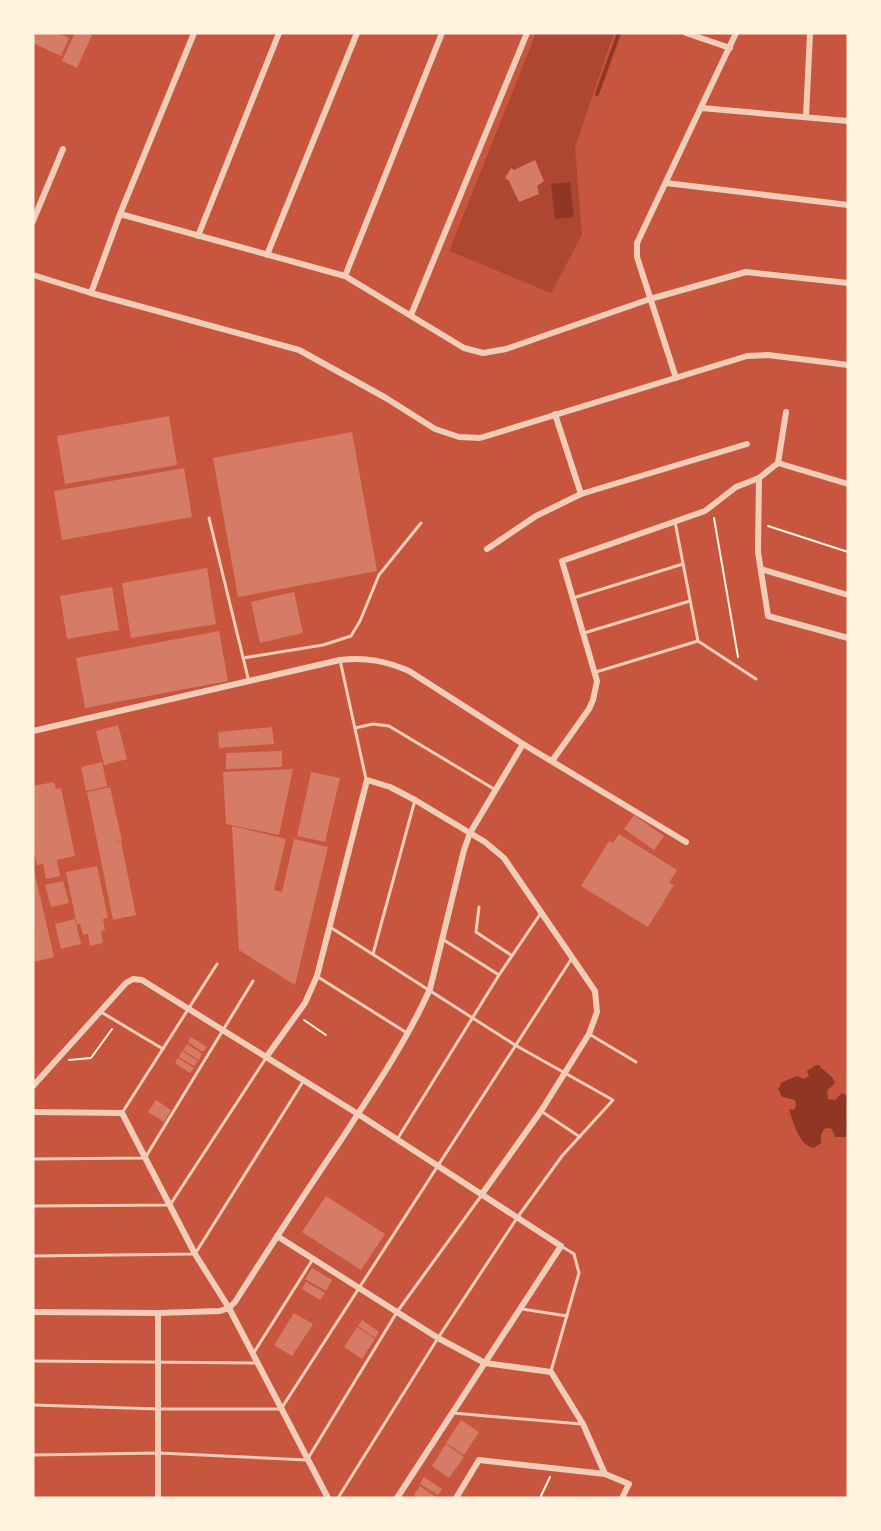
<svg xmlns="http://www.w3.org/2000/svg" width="881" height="1531" font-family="'Asap Condensed',sans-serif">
<rect width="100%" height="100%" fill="#c8553d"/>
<path fill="#ae4732" d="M 536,33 L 614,33 L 575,148 L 582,235 L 551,293 L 449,251 Z"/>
<g fill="#8f3625">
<path d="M 570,182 L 574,217 L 555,219 L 551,184 Z"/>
<path d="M 816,1065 L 819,1065 C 824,1072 833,1075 835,1083 L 827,1091 L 828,1099 L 835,1100 L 842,1093 L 848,1096 L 848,1137 L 835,1137 L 832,1129 L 828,1128 L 824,1129 L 821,1135 L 821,1143 L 814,1148 C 799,1146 793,1122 789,1109 L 794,1110 L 796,1107 L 795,1100 L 782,1097 L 778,1089 L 782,1082 L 797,1076 L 804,1079 L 809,1076 L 807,1071 Z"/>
</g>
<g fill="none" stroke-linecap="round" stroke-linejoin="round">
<path stroke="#8f3625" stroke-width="4" d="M 597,94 L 619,33"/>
</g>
<g fill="#d67c66">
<path d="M 34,33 L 58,33 L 69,38 L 61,56 L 33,43 Z"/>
<path d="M 75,33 L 93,33 L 77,68 L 62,61 Z"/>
<path d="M 535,160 L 544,181 L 537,186 L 539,194 L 519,202 L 509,181 L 505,178 L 511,168 L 514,170 Z"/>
<path d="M 169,416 L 177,465 L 65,484 L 57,436 Z"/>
<path d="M 352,432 L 377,571 L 238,597 L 213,458 Z"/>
<path d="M 184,468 L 192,517 L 62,540 L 54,491 Z"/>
<path d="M 207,568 L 216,624 L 131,638 L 122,583 Z"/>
<path d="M 112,587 L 119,630 L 67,639 L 60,596 Z"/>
<path d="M 294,592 L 303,633 L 260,643 L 251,602 Z"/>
<path d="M 219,631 L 228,681 L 85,708 L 76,658 Z"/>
<path d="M 118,725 L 127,759 L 104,765 L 96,731 Z"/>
<path d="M 272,727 L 274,744 L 219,748 L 218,732 Z"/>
<path d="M 282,751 L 282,767 L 226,769 L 226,753 Z"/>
<path d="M 102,762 L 107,786 L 86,791 L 81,767 Z"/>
<path d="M 293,769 L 279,835 L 226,824 L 223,772 Z"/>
<path d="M 311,772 L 340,778 L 325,842 L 297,836 Z"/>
<path d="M 54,782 L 56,789 L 61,788 L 75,856 L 57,860 L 60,876 L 46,879 L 43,864 L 37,865 L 33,847 L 33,786 Z"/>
<path d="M 110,787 L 122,841 L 114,842 L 121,842 L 136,915 L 113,920 L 87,792 Z"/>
<path d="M 634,815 L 664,836 L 654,850 L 624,829 Z"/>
<path d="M 232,826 L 286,839 L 274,890 L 282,892 L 294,839 L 328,847 L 295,985 L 239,950 Z"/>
<path d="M 619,834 L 677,870 L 669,883 L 674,885 L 648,927 L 581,886 L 609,841 L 613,843 Z"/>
<path d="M 33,866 L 54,957 L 33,962 Z"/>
<path d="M 97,866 L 108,918 L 103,919 L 105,930 L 101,931 L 103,943 L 90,946 L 88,934 L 83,935 L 80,924 L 77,925 L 66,872 Z"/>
<path d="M 63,881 L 69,903 L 51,907 L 45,885 Z"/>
<path d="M 75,919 L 81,944 L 61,949 L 55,924 Z"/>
<path d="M 191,1037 L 207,1047 L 203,1052 L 188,1042 Z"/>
<path d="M 187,1044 L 202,1054 L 199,1060 L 183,1050 Z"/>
<path d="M 182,1051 L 198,1061 L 194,1066 L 179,1057 Z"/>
<path d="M 178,1058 L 194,1068 L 190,1073 L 175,1063 Z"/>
<path d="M 156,1100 L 171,1110 L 164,1122 L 148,1112 Z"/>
<path d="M 326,1196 L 385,1234 L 361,1270 L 302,1232 Z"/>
<path d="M 312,1268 L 332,1280 L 326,1291 L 305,1279 Z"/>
<path d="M 306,1282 L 325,1293 L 320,1300 L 302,1289 Z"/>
<path d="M 294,1313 L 313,1324 L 292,1356 L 274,1345 Z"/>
<path d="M 362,1320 L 379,1332 L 375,1338 L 358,1326 Z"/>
<path d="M 357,1327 L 375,1339 L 362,1359 L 344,1347 Z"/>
<path d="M 461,1420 L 479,1432 L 464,1455 L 446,1443 Z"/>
<path d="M 446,1444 L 464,1457 L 449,1478 L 432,1466 Z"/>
<path d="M 424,1477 L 442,1489 L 438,1495 L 420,1484 Z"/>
<path d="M 420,1486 L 437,1498 L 419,1498 L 414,1495 Z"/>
</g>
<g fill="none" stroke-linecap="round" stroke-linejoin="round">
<g stroke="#fff3e0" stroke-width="2">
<path d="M 714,518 L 738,657"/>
<path d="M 768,526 L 848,552"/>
<path d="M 304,1020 L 326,1035"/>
<path d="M 69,1060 L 91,1058 L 112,1029"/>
<path d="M 540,1498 L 550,1477"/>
</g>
<g stroke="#f1ccb7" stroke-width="3">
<path d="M 209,518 L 249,682"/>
<path d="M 675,522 L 698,641 L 756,679"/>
<path d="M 573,598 L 683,564"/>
<path d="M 584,633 L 690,601"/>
<path d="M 243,658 L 323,645 L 351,636 L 360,621 L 379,575 L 421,523"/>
<path d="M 340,660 L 366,779"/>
<path d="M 596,672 L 698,641"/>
<path d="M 355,728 L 373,724 L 389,726 L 494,789"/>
<path d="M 479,907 L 476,932 L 511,955"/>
<path d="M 330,927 L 515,1045 L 613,1100 L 562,1156 L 517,1218 L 438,1338 L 338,1498"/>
<path d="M 444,940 L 499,975"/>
<path d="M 373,954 L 415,800"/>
<path d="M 318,977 L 407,1033"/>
<path d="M 101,1012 L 163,1049"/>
<path d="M 589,1034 L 636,1062"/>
<path d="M 541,1111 L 580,1137"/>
<path d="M 122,1113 L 217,964"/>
<path d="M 398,1138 L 499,975 L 541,913"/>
<path d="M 33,1159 L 145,1158 L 253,981"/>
<path d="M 33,1206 L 170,1205 L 266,1058"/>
<path d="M 33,1256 L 195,1254 L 304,1080"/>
<path d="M 522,1309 L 567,1316"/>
<path d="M 253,1354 L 313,1259"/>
<path d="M 33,1361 L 257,1363"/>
<path d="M 551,1371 L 579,1273 L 574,1254 L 561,1246"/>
<path d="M 33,1405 L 159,1409 L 281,1409 L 572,958"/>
<path d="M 453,1413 L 581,1424"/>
<path d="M 33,1455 L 159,1453 L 307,1460 L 397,1312 L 481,1196"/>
</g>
<g stroke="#f1ccb7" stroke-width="6">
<path d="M 686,33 L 730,48"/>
<path d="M 701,108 L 848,121"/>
<path d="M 806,117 L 810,33"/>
<path d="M 666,183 L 848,205"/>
<path d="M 120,214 L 345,276 L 464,348 L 483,353 L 506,349 L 650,299 L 746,272 L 848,283"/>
<path d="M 33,221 L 63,149"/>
<path d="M 198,236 L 279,33"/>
<path d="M 267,255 L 357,33"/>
<path d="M 33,275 L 91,293 L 299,350 L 386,398 L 435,429 L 459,437 L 480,438 L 747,356 L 768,355 L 848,365"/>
<path d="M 345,276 L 442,33"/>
<path d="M 91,293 L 120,214 L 194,33"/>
<path d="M 411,315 L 527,33"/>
<path d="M 676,378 L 637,257 L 637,243 L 736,33"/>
<path d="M 555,414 L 581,494"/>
<path d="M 778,463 L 848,484"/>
<path d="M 759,478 L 758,552 L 768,616 L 848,638"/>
<path d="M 487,549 L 536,516 L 581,494 L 747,444"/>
<path d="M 761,569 L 848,595"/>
<path d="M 33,731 L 340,660 C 366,657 386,661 409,671 L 523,744 L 686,842"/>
<path d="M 552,761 L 589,709 L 593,700 L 597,681 L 562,561 L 705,511 L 736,487 L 759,478 L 778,463 L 786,412"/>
<path d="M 267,1056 L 305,1003 L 317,976 L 367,780 L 390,787 L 415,800 L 485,842 L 504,858 L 595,991 L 597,1012 L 589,1034 L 541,1111 L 482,1194"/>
<path d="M 33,1086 L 126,983 L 133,979 L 142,980 L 358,1114 L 561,1246 L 397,1498"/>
<path d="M 33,1112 L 122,1113 L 195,1254 L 229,1308 L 328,1498"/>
<path d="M 277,1236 L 438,1338 L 485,1363 L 551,1372 L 583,1424 L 605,1474"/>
<path d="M 33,1312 L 158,1313 L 220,1311 L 229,1308 L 235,1302 C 270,1247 305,1193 341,1140 C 373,1091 406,1042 430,989 L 464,850 L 470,833 L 523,744"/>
<path d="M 158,1498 L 158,1313"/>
<path d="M 456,1498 L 479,1460 L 605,1474 L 629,1484 L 622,1498"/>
</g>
</g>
<rect width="881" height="1531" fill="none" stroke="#fff3e0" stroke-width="69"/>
</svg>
